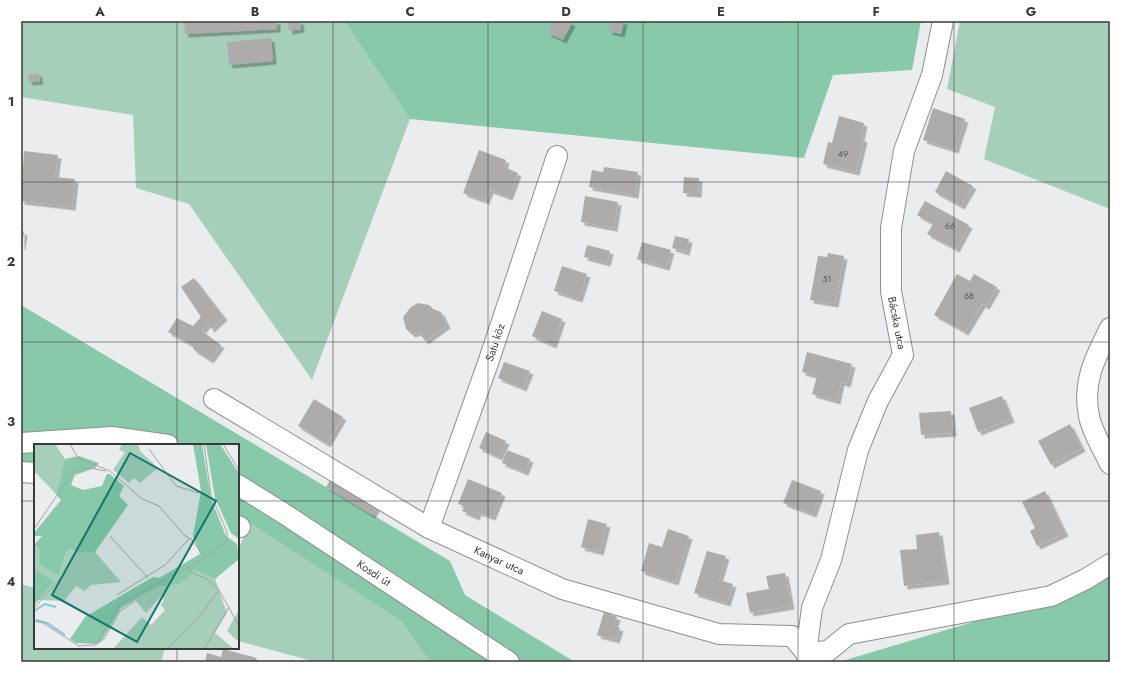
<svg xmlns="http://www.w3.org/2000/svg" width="1131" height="683" font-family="Jost,sans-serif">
<defs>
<filter id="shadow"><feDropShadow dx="3.5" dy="3.5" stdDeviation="0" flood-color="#0004"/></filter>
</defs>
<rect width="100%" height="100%" fill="#ebeced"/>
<g fill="#a5cfb9">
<path d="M 21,21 L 344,21 L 410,119 L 312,380 L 189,204 L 136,188 L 133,115 L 21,97 Z"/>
<path d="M 960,21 L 1110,21 L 1110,209 L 984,159 L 995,107 L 947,89 Z"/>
<path d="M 249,522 L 402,622 L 430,662 L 316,662 L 238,641 L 238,551 Z"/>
<path d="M 21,584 L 35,588 L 35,648 L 165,648 L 161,662 L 21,662 Z"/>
</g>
<g fill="#87c9a9">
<path d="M 344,21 L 921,21 L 912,70 L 833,75 L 804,158 L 410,119 Z"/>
<path d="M 21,305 L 450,561 L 465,595 L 575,662 L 430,662 L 402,622 L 238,515 L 238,445 L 35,445 L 35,466 L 21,466 Z"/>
<path d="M 1110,571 L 1110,662 L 839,662 L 1050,599 Z"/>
</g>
<g fill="#adacab" filter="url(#shadow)">
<path d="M 184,21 L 277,21 L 277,29 L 185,34 Z"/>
<path d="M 288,21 L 300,21 L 301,29 L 289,31 Z"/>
<path d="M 554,21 L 568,21 L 572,23 L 563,40 L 548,33 Z"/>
<path d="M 611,21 L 624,21 L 621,34 L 609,31 Z"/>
<path d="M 271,38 L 273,61 L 229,65 L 227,42 Z"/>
<path d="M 38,73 L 40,81 L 29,82 L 28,75 Z"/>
<path d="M 933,108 L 965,119 L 955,150 L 923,140 Z"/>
<path d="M 839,116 L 864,123 L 861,138 L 864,139 L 856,172 L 823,164 L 828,142 L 832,143 Z"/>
<path d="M 479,150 L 506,160 L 504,167 L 518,173 L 509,197 L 490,190 L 486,201 L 463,193 Z"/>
<path d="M 24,151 L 58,155 L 55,177 L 75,179 L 72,207 L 21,201 Z"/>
<path d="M 604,167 L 638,172 L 635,195 L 589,187 L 592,170 L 603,172 Z"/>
<path d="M 946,171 L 973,186 L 961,206 L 935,192 Z"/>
<path d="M 684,177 L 699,178 L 698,194 L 683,193 Z"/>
<path d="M 585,196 L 618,202 L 614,228 L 581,222 Z"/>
<path d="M 925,201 L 969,225 L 956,249 L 927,234 L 933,224 L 917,215 Z"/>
<path d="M 21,231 L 24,232 L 22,246 L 21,246 Z"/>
<path d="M 675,236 L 689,239 L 686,252 L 672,248 Z"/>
<path d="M 642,242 L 671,250 L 666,267 L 637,259 Z"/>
<path d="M 587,245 L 610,251 L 607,263 L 584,257 Z"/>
<path d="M 828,253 L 844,256 L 835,304 L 810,300 L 818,256 L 827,257 Z"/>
<path d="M 562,266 L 587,274 L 579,299 L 554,291 Z"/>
<path d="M 957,274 L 970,281 L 974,274 L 997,287 L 986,306 L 982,304 L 965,332 L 934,315 Z"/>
<path d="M 194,278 L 224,317 L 211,329 L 208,323 L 202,331 L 221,345 L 210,360 L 194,350 L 192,345 L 168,332 L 177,318 L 193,326 L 201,317 L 181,287 Z"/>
<path d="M 418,303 L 429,305 L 433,309 L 441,312 L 447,325 L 425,341 L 419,332 L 412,334 L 406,329 L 403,317 L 411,307 Z"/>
<path d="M 542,311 L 562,319 L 553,345 L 532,336 Z"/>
<path d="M 807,352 L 852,364 L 847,384 L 841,382 L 837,401 L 812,394 L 817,376 L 802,372 Z"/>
<path d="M 504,362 L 530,371 L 523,388 L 498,378 Z"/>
<path d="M 1002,396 L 1011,419 L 978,432 L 969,408 Z"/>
<path d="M 314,399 L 343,417 L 327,444 L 298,426 Z"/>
<path d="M 951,411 L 953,433 L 921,435 L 919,413 Z"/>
<path d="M 1070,424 L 1082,448 L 1051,465 L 1038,441 Z"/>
<path d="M 486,432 L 506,441 L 499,457 L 479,448 Z"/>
<path d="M 507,450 L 530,459 L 525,472 L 502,463 Z"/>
<path d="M 332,477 L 378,505 L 372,515 L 326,487 Z"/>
<path d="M 468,479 L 502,493 L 492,517 L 478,512 L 476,517 L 462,511 L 465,506 L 458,504 Z"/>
<path d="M 792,480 L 821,491 L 813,514 L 783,503 Z"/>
<path d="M 1045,491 L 1065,533 L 1037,546 L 1030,531 L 1035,528 L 1022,502 Z"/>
<path d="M 588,519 L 607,524 L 600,552 L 581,547 Z"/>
<path d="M 668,529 L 689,536 L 675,582 L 641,571 L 649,543 L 662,547 Z"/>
<path d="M 939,532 L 946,581 L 904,586 L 900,550 L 917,549 L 916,535 Z"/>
<path d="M 707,551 L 726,556 L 719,580 L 733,584 L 727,603 L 694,593 Z"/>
<path d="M 785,573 L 791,606 L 750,613 L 746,593 L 769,589 L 766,576 Z"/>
<path d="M 604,612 L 617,617 L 614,626 L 620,628 L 616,640 L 597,635 Z"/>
<path d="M 223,649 L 257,658 L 256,660 L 261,662 L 205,662 L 207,653 L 221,657 Z"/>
</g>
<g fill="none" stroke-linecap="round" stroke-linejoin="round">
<g stroke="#8e8f90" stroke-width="22">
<g id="minor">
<path d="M 1110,328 C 1095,358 1082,382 1089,416 C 1092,432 1103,449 1110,464"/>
<path id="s1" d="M 214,399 L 429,528 L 562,589 L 719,634 L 792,636 L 806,653 L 828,651 L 849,634 L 1051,596 L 1086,579 L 1110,564"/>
<path d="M 21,443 L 112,437 L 168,445"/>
<path d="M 21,472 L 35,473"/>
<path id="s2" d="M 238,485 L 283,513 L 509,662"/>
<path d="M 238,526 L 240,527"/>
<path id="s3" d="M 429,528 L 488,363 L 557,156"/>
<path d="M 808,661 L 806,653 L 812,608 L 831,560 L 858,450 L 878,401 L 903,355 L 891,291 L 891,228 L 904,151 L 932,75 L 943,21"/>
</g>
</g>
<use href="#minor" stroke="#fff" stroke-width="20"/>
</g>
<path fill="none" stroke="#393939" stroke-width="1" stroke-opacity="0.55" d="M 177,21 L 177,445M 333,21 L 333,662M 488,21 L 488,662M 643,21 L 643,662M 798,21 L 798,662M 954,21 L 954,662M 21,182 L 1110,182M 21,342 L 1110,342M 21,501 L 35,501M 238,501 L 1110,501M 177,648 L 177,662"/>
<g text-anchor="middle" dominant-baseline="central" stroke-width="3" stroke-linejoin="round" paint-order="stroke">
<g font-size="9" fill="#565656">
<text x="843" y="153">49</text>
<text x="950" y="225">66</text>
<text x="827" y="278">51</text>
<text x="969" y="295">68</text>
</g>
<g font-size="11" fill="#393939" stroke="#fff">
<text transform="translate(897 323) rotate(79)">Bácska utca</text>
<text stroke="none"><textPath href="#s3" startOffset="197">Satu köz</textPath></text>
<text stroke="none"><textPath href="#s1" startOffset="328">Kanyar utca</textPath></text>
<text stroke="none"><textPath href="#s2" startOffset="162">Kosdi út</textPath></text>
</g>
</g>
<g transform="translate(34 444)">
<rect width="205" height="205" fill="#ebeced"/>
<path d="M 0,0 L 21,0 L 31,15 L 22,50 L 0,27 ZM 88,0 L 104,0 L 106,7 L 124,24 L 106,39 L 100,34 L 95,39 L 79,26 L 91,8 L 85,6 ZM 0,102 L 6,106 L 25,131 L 32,107 L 38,105 L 43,109 L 61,108 L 87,138 L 57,141 L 51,147 L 42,142 L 30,157 L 4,156 L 21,137 L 2,126 L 0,128 ZM 160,124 L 181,135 L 193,169 L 181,189 L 200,205 L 79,205 L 108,173 L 117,181 L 131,166 L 127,161 L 130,156 L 128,151 L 112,169 L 101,156 L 124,143 L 145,140 ZM 205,166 L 205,198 L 193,187 Z" fill="#a5cfb9"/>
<path d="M 159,0 L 168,0 L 177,55 L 192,92 L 203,100 L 205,115 L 181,135 L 160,125 L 156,132 L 145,140 L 124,143 L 87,164 L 68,196 L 62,200 L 42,199 L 36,195 L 51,173 L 119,133 L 125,134 L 166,110 L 159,92 L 167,47 ZM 172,0 L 186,0 L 205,29 L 205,95 L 197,89 L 181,54 ZM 45,12 L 65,19 L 61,24 L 41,31 L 37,41 L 49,46 L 68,42 L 73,30 L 76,30 L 90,42 L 85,52 L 94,61 L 61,108 L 43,109 L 38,105 L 32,107 L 25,131 L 5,120 L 6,106 L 0,101 L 8,92 L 0,92 L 0,89 L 27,56 L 22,50 L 31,15 ZM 2,126 L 21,137 L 0,161 L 0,128 Z" fill="#87c9a9"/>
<path fill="none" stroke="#7cc9df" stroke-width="2" d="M 0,167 L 11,160 L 22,163M 2,176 L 13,179 L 31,191"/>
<path fill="none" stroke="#a4a4a5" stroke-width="1" d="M 36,0 L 44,14 L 76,27 L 108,55 L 125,62 L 150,91 L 158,96 L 171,114M 170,0 L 177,51 L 193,88 L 193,98M 189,0 L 205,26M 115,5 L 142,42 L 165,49M 0,85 L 41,25 L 56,24 L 72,27M 76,92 L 114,134M 154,124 L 161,130 L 173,135 L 185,146 L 205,182M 83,151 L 131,121 L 155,95M 0,164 L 30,130M 0,177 L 9,179 L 45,202 L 59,201 L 65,195 L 86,160 L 171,114 L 193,97M 60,202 L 70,195 L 86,167 L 101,157M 133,205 L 167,170 L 185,146M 170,205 L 195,163"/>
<path fill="#0f766e" fill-opacity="0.15" stroke="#0f766e" stroke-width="2" d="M 96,9 L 182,57 L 103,198 L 18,151 Z"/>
<rect width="205" height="205" fill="none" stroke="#393939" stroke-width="2"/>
</g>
<rect width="1131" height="683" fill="none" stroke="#ffffff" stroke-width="44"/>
<rect x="22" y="22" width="1087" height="639" fill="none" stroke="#393939" stroke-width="1.5"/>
<g font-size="13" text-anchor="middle" font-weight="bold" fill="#393939">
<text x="100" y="16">A</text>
<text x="255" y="16">B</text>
<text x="410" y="16">C</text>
<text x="566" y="16">D</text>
<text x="721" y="16">E</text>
<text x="876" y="16">F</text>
<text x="1031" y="16">G</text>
<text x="11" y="106">1</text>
<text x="11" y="266">2</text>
<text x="11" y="426">3</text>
<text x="11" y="586">4</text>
</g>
</svg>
